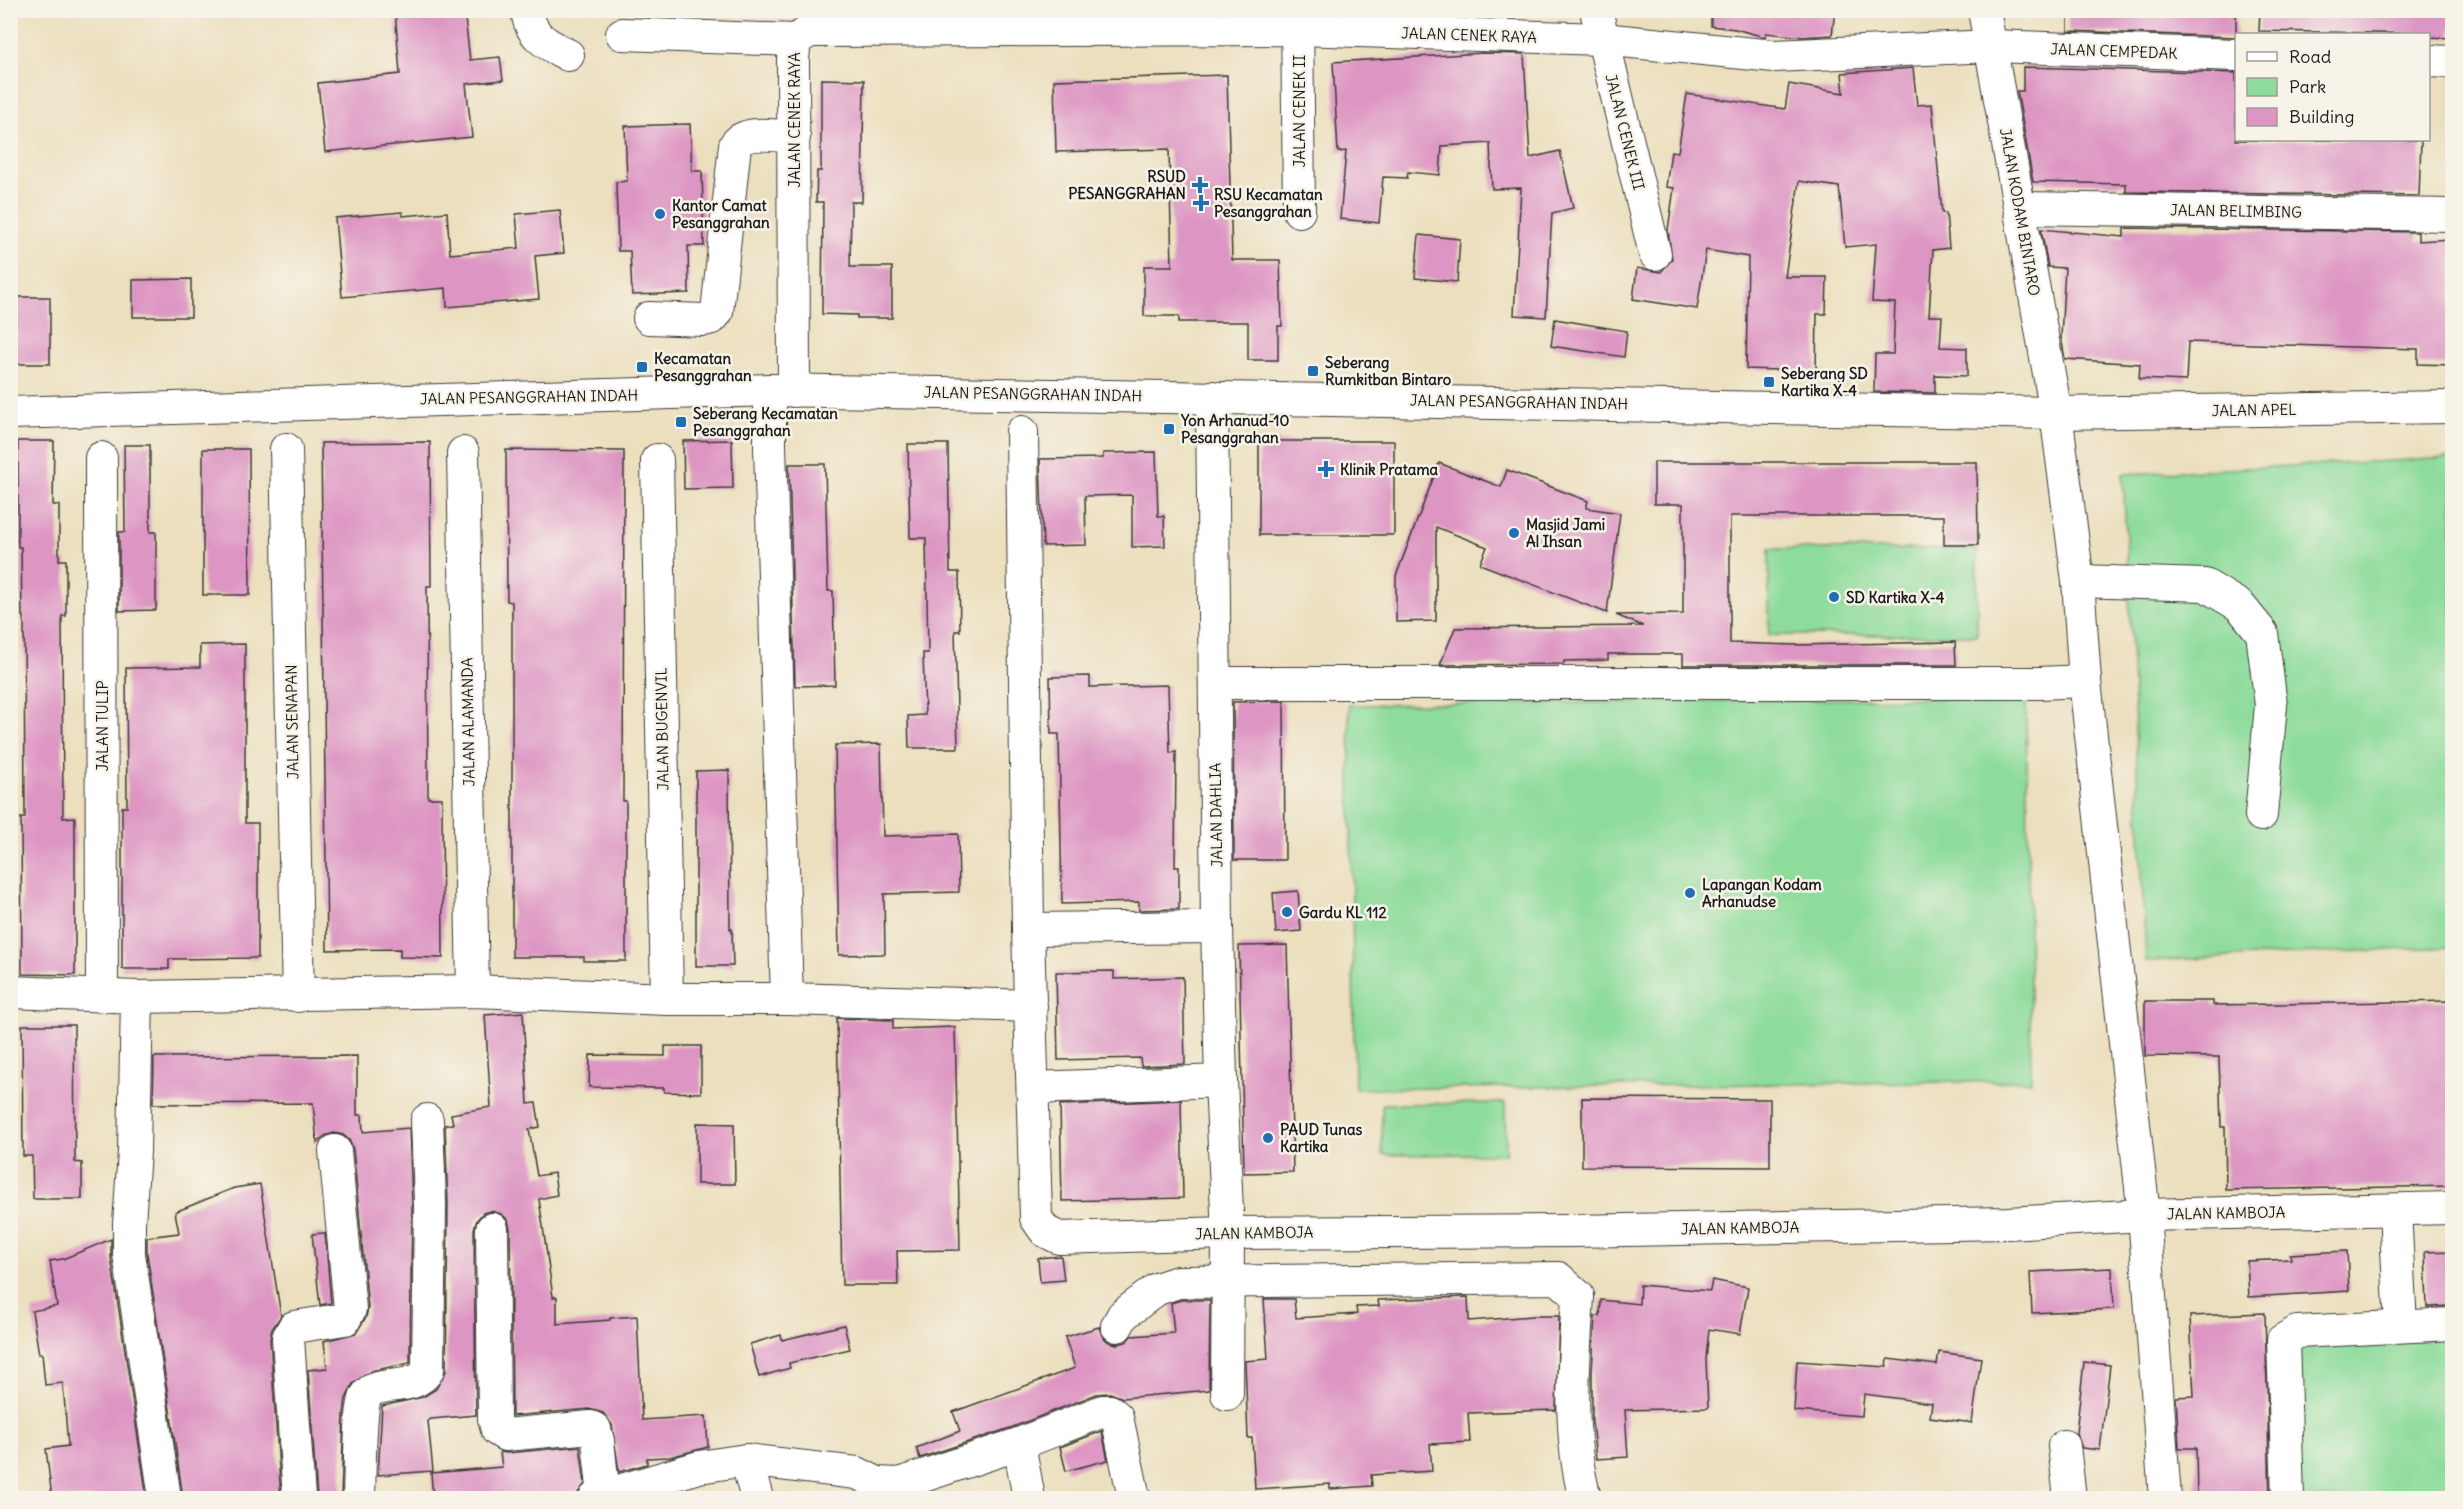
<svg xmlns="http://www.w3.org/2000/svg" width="2463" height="1509" font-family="Delius,sans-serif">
<rect width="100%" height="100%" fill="#f7f3e8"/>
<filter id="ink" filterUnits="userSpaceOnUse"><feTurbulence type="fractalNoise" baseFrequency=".0167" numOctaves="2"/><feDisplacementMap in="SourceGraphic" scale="12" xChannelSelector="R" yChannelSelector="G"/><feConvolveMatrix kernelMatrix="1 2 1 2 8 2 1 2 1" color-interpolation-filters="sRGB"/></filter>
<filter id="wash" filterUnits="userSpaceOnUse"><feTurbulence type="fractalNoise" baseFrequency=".008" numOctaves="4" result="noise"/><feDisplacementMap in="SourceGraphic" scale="24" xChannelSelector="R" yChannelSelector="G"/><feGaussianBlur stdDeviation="1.35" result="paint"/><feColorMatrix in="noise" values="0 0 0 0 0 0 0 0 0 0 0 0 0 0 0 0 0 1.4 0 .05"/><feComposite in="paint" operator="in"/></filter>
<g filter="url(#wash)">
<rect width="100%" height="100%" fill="#ebdfbe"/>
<g fill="#8edc9b" stroke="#557c5c" stroke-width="1.5">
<path d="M 2452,458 L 2452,947 L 2146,961 L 2123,474 Z"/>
<rect x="1769" y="549" width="208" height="86"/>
<path d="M 2026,697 L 2031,1081 L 1355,1089 L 1349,705 Z"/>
<path d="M 1505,1103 L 1506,1154 L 1382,1155 L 1382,1104 Z"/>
<path d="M 2452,1338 L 2452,1498 L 2295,1498 L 2288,1344 Z"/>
</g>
<g id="blocks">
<g fill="#dd95c3">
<path d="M 395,10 L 464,10 L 470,60 L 500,57 L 503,80 L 466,84 L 472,137 L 325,152 L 318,83 L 400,74 Z"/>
<path d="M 1711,10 L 1835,10 L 1832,35 L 1803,37 L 1766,33 L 1765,37 L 1735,29 L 1711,26 Z"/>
<path d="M 2068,10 L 2236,10 L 2236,37 L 2068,31 Z"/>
<path d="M 2260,10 L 2451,10 L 2451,38 L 2428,37 L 2428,34 L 2259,31 Z"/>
<path d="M 1483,53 L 1524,54 L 1530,158 L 1560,151 L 1573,208 L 1552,213 L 1546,317 L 1514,315 L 1521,188 L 1492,189 L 1490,143 L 1442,146 L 1440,175 L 1408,172 L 1407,178 L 1383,177 L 1379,223 L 1340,219 L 1346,151 L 1338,152 L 1333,62 Z"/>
<path d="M 2023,67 L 2236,73 L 2236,140 L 2421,140 L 2419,196 L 2126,192 L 2126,184 L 2033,182 L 2017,91 L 2023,91 Z"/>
<path d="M 1913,68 L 1917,105 L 1932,104 L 1942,213 L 1946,213 L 1949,248 L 1933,250 L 1929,316 L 1942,316 L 1940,347 L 1967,348 L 1967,376 L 1935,375 L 1935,393 L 1874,392 L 1875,354 L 1893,354 L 1895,303 L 1872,302 L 1876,244 L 1845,247 L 1839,187 L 1799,181 L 1785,277 L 1827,277 L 1826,314 L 1817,314 L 1816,371 L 1746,369 L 1748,257 L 1706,250 L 1697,309 L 1633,299 L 1637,268 L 1661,272 L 1672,259 L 1668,230 L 1674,188 L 1666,187 L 1671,151 L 1678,152 L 1687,94 L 1785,109 L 1789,84 L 1844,93 L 1842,73 Z"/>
<path d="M 1227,75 L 1232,260 L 1280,260 L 1282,326 L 1278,326 L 1278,360 L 1248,360 L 1248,322 L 1179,322 L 1179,316 L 1144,316 L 1144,266 L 1172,266 L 1169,149 L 1056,152 L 1054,80 Z"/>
<path d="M 821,79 L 864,80 L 862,202 L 851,202 L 850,267 L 892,267 L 892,318 L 857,318 L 857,315 L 822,314 L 823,202 L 816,202 L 817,171 L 821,171 Z"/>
<path d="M 690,124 L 692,171 L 702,171 L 704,246 L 688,246 L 689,293 L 632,295 L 630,251 L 618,251 L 616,182 L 627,181 L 625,126 Z"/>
<path d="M 560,210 L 564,253 L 535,256 L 539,299 L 447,307 L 446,288 L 342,297 L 335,218 L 402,212 L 403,216 L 447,212 L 450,254 L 519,248 L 516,214 Z"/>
<path d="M 2124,228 L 2418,232 L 2418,241 L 2452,239 L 2452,365 L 2418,364 L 2418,349 L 2188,342 L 2186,381 L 2139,379 L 2140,364 L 2065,359 L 2061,337 L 2065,268 L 2048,267 L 2041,229 L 2124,237 Z"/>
<path d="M 1419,235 L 1460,239 L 1457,282 L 1415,278 Z"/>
<path d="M 191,279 L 191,317 L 133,317 L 133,280 Z"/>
<rect x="10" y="297" width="40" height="67"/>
<path d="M 1555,319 L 1627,331 L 1624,357 L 1551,346 Z"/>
<path d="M 732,440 L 733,488 L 684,489 L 683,441 Z"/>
<path d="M 18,441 L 54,441 L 53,505 L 59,505 L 59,560 L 66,560 L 66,616 L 62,616 L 63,818 L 75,817 L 75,975 L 22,974 L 21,818 L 25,818 L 24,616 L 22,616 L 21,547 L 18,547 Z"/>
<rect x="1259" y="441" width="135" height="94"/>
<path d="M 430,442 L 431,586 L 427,586 L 428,798 L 442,798 L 443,958 L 400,957 L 400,949 L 327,950 L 321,443 Z"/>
<path d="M 908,444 L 948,444 L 950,572 L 959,572 L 960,631 L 955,631 L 958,748 L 909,748 L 908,716 L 925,715 L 923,653 L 928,653 L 926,538 L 910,538 Z"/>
<path d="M 124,445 L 150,445 L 150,532 L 156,532 L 156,610 L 119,611 L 119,532 L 125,532 Z"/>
<path d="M 203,449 L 249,449 L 250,595 L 203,595 Z"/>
<path d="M 506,450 L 624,451 L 623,801 L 626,801 L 626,961 L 584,961 L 584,957 L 512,957 L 512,602 L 507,601 Z"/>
<path d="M 1156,452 L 1158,516 L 1164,516 L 1165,546 L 1132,547 L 1132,495 L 1085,496 L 1086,545 L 1043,546 L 1040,459 L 1103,458 L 1103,453 Z"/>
<path d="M 1654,462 L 1977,462 L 1978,545 L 1944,545 L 1944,516 L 1730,516 L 1730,643 L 1794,645 L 1955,642 L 1956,665 L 1683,665 L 1683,654 L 1608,654 L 1608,660 L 1564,661 L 1564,664 L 1440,665 L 1455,628 L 1643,626 L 1616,615 L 1683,614 L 1683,504 L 1654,504 Z"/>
<path d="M 1439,463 L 1501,487 L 1507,470 L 1588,501 L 1586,508 L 1620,513 L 1607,613 L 1480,564 L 1487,547 L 1436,527 L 1436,621 L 1396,622 L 1396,576 Z"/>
<path d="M 789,464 L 825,464 L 828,591 L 833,591 L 835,685 L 795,686 Z"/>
<path d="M 245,644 L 245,823 L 258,823 L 258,958 L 169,959 L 169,969 L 122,969 L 122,807 L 127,807 L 126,668 L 200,667 L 200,645 Z"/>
<path d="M 1090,676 L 1090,687 L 1168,685 L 1170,753 L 1176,752 L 1175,867 L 1179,867 L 1179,909 L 1139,910 L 1139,902 L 1062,904 L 1059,734 L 1051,734 L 1050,677 Z"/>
<path d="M 1284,701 L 1285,860 L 1234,860 L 1233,702 Z"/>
<path d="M 881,744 L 883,836 L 958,834 L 959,892 L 884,894 L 885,954 L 839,955 L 835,745 Z"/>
<path d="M 729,770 L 730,929 L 732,929 L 733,966 L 696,966 L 696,771 Z"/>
<path d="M 1298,891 L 1301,931 L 1276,933 L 1273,893 Z"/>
<path d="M 1287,945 L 1293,1172 L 1244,1173 L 1239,946 Z"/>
<path d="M 1114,971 L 1114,979 L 1183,977 L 1185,1064 L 1141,1066 L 1140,1058 L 1058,1060 L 1056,972 Z"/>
<path d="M 2145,1001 L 2213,1001 L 2213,1005 L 2452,1001 L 2452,1186 L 2226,1190 L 2225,1127 L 2221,1127 L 2219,1057 L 2145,1056 Z"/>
<path d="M 523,1012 L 528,1104 L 536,1103 L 540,1127 L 529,1129 L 537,1176 L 554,1173 L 557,1195 L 539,1199 L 553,1297 L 557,1297 L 557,1324 L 610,1320 L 610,1318 L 637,1316 L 642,1420 L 706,1416 L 708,1447 L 670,1457 L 647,1458 L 647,1464 L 619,1472 L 612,1425 L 603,1413 L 589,1409 L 512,1416 L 510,1229 L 508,1220 L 501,1214 L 491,1211 L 483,1213 L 477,1220 L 474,1229 L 476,1415 L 431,1419 L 428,1421 L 433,1471 L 378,1475 L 382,1406 L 423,1397 L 436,1389 L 446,1371 L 448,1203 L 445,1125 L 453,1124 L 451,1114 L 491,1107 L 485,1015 Z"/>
<path d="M 837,1018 L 893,1020 L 893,1029 L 955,1027 L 960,1250 L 897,1251 L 898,1285 L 842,1285 Z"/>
<path d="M 22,1025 L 74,1025 L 75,1162 L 82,1163 L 82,1199 L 33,1199 L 32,1156 L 23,1156 Z"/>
<path d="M 665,1046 L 701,1046 L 701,1093 L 664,1092 L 664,1088 L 589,1087 L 590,1055 L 665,1056 Z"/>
<path d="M 357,1056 L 357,1115 L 362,1115 L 363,1132 L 409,1128 L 412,1203 L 410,1363 L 371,1371 L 353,1384 L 346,1399 L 344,1414 L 341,1498 L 317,1498 L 308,1370 L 327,1368 L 324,1341 L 356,1333 L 366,1317 L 368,1308 L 353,1149 L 349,1140 L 343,1135 L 334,1133 L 325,1136 L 317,1143 L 313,1103 L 153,1104 L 154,1057 Z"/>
<path d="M 1582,1098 L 1770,1099 L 1770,1167 L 1582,1166 Z"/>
<path d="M 1181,1100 L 1183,1198 L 1062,1201 L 1060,1105 Z"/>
<path d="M 697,1123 L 734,1124 L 735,1184 L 697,1184 Z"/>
<path d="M 260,1184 L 281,1316 L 272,1329 L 270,1339 L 281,1498 L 183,1498 L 147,1253 L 147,1237 L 179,1233 L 175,1212 L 234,1188 Z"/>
<path d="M 325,1233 L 331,1303 L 320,1305 L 312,1234 Z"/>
<path d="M 111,1239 L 111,1257 L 147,1498 L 52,1498 L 46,1449 L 68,1446 L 63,1383 L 45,1385 L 42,1353 L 39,1354 L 32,1311 L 57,1306 L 50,1261 L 63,1259 Z"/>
<path d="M 2347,1251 L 2349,1291 L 2249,1297 L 2247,1261 L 2291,1259 L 2290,1254 Z"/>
<path d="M 2452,1251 L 2452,1306 L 2427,1307 L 2425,1252 Z"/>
<path d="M 1061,1256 L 1064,1280 L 1040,1282 L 1038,1258 Z"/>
<path d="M 2112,1268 L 2114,1309 L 2032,1313 L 2030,1272 Z"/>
<path d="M 1712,1280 L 1748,1287 L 1740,1334 L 1709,1329 L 1706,1359 L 1708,1408 L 1625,1410 L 1628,1457 L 1596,1459 L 1592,1422 L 1592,1372 L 1595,1316 L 1600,1316 L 1601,1300 L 1639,1304 L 1640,1285 L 1710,1291 Z"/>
<path d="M 1468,1297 L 1469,1321 L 1533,1316 L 1559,1316 L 1556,1410 L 1468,1413 L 1470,1442 L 1430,1444 L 1432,1471 L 1371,1475 L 1372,1486 L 1330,1489 L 1330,1484 L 1255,1489 L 1252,1438 L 1248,1438 L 1245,1361 L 1268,1359 L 1264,1299 L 1294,1299 L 1296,1318 L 1357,1314 L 1356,1307 L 1379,1306 L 1378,1300 Z"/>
<path d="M 1181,1300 L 1210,1300 L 1209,1390 L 1123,1398 L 1110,1393 L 1097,1394 L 1013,1427 L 920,1458 L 916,1448 L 960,1431 L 953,1412 L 1075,1368 L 1065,1337 L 1099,1327 L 1102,1336 L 1109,1342 L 1117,1344 L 1126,1342 L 1131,1336 L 1174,1333 L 1171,1303 Z"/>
<path d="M 2265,1313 L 2270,1498 L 2197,1498 L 2196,1448 L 2179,1448 L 2176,1397 L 2194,1396 L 2190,1316 Z"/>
<path d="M 844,1325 L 850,1349 L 789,1363 L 790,1368 L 759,1377 L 750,1344 L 781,1335 L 782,1340 Z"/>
<path d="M 1939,1352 L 1981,1358 L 1972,1423 L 1930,1417 L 1932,1403 L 1864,1394 L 1862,1416 L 1794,1411 L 1797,1361 L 1887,1367 L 1888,1359 L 1937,1365 Z"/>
<path d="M 2084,1362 L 2110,1365 L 2100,1450 L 2082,1448 L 2076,1433 Z"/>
<path d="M 1102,1431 L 1108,1460 L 1066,1471 L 1060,1447 Z"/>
<path d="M 580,1446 L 585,1484 L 578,1493 L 578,1498 L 433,1498 L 431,1473 L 502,1467 L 500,1452 L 507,1453 Z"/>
</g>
</g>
</g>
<g filter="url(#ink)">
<use href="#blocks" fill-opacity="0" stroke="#3b3934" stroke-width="1.5"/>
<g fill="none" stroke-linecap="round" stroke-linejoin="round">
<g stroke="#3b3934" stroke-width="34">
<g id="minor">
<path d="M 527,10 C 530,37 547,44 568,55"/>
<path d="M 1297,10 L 1299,211"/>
<path d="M 1596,10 L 1655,254"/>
<path d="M 1984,10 L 2056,413 L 2078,581 L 2085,681 L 2144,1215 L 2165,1498"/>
<path d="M 622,34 L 795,40"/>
<path d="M 2428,61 L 2452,62"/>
<path d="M 2020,208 L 2452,215"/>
<path d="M 649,318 L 704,320 L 712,318 L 717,312 L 735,145 C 745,129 778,136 794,137"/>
<path d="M 770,390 L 770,446 L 787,999"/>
<path d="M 794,391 L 793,59 L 795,40 L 810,31 L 1298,29 L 1602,39 L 1774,56 L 1991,46 L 2236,55"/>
<path d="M 1212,397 L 1217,927 L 1221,1081 L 1228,1233 L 1227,1394"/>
<path d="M 10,413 L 770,390 L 2056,413 L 2452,407"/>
<path d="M 1022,432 L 1028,929 L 1036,1218 L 1045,1231 L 1059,1238 L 1228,1233 L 1572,1231 L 2008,1223 L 2144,1215 L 2452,1208"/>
<path d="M 286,449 L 298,996"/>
<path d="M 463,453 L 473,991"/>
<path d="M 101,458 L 102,994"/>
<path d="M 657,460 L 667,999"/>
<path d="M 2078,581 L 2205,585 L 2240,606 L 2262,633 L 2271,705 L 2261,815"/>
<path d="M 1215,683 L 2039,683 L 2085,681"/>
<path d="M 1028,929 L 1217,927"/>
<path d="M 10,992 L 137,997 L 473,991 L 667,999 L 787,999 L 1031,1006"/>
<path d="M 137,997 L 134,1152 L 129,1223 L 129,1254 L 165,1498"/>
<path d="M 1033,1088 L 1221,1081"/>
<path d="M 2395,1210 L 2401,1326"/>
<path d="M 492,1229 L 494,1419 L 497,1430 L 505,1435 L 591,1427 L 595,1429 L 598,1441 L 604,1496"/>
<path d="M 1578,1297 C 1574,1361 1567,1433 1585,1498"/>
<path d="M 1117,1326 L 1123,1315 L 1157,1289 L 1178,1282 L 1558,1278 L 1578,1296"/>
<path d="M 1019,1444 L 1103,1411 L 1110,1411 L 1117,1417 L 1134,1498"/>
<path d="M 2064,1446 L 2070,1498"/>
<path d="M 299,1498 L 288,1338 L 294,1327 L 345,1319 L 350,1309 L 335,1151"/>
<path d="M 359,1498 C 360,1479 359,1411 366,1396 C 375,1379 415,1393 428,1370 L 430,1203 L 427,1120"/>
<path d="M 595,1498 L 699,1467 L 746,1460"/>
<path d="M 757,1498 L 746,1460 L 857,1473 L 877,1483 L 899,1484 L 1019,1444 L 1029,1498"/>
<path d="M 2288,1498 L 2283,1340 L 2297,1332 L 2452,1324"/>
</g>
</g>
<use href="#minor" stroke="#fff" stroke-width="32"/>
</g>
</g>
<g fill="#1f6fb2" stroke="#f7f3e8" stroke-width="2">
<path d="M1197 176h6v6h6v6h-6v6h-6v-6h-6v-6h6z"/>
<path d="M1198 194h6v6h6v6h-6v6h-6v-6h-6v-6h6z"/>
<circle cx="660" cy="214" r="6"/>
<rect x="636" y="361" width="12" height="12" rx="3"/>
<rect x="1307" y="365" width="12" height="12" rx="3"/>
<rect x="1763" y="376" width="12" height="12" rx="3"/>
<rect x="675" y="416" width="12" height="12" rx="3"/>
<rect x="1163" y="423" width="12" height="12" rx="3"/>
<path d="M1323 460h6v6h6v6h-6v6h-6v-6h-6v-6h6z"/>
<circle cx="1514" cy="533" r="6"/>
<circle cx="1834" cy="597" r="6"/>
<circle cx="1690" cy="893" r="6"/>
<circle cx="1287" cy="912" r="6"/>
<circle cx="1268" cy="1138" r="6"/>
</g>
<g text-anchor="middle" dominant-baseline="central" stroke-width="5" stroke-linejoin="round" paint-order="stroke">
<g font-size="15" fill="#1c1c1c" stroke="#f7f3e8">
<text transform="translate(1469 35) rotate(2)">JALAN CENEK RAYA</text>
<text transform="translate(2114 51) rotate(2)">JALAN CEMPEDAK</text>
<text transform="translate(1299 111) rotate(-90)">JALAN CENEK II</text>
<text transform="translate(794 120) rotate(-90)">JALAN CENEK RAYA</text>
<text transform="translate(1625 132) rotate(76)">JALAN CENEK III</text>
<text transform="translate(2236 211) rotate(1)">JALAN BELIMBING</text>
<text transform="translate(2020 212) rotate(80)">JALAN KODAM BINTARO</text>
<text transform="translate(1033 394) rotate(1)">JALAN PESANGGRAHAN INDAH</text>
<text transform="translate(529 397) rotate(-1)">JALAN PESANGGRAHAN INDAH</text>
<text transform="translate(1519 402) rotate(1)">JALAN PESANGGRAHAN INDAH</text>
<text transform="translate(2254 410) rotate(-1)">JALAN APEL</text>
<text transform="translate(292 722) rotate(-91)">JALAN SENAPAN</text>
<text transform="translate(468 722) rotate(-91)">JALAN ALAMANDA</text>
<text transform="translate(102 726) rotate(-90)">JALAN TULIP</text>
<text transform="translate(662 729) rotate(-91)">JALAN BUGENVIL</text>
<text transform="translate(1216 815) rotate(-91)">JALAN DAHLIA</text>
<text transform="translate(2226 1213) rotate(-1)">JALAN KAMBOJA</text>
<text transform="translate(1740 1228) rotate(-1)">JALAN KAMBOJA</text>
<text transform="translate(1254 1233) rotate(-1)">JALAN KAMBOJA</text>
</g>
<g font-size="15" font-weight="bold" fill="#1c1c1c" stroke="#f7f3e8" text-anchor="start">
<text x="1186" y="176" text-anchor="end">RSUD<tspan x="1186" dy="17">PESANGGRAHAN</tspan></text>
<text x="1214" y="194">RSU Kecamatan<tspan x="1214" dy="17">Pesanggrahan</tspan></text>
<text x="672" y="205">Kantor Camat<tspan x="672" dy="17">Pesanggrahan</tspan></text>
<text x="654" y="358">Kecamatan<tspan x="654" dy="17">Pesanggrahan</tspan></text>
<text x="1325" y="362">Seberang<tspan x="1325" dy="17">Rumkitban Bintaro</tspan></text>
<text x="1781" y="373">Seberang SD<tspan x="1781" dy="17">Kartika X-4</tspan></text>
<text x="693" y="413">Seberang Kecamatan<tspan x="693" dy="17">Pesanggrahan</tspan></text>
<text x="1181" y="420">Yon Arhanud-10<tspan x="1181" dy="17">Pesanggrahan</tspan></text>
<text x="1340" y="469">Klinik Pratama</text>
<text x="1526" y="524">Masjid Jami<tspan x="1526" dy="17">Al Ihsan</tspan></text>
<text x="1846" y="597">SD Kartika X-4</text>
<text x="1702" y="884">Lapangan Kodam<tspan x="1702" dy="17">Arhanudse</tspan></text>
<text x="1299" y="912">Gardu KL 112</text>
<text x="1280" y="1129">PAUD Tunas<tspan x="1280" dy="17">Kartika</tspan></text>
</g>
</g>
<rect width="2463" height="1509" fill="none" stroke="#f7f3e8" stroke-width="36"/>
<rect x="2235" y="33" width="195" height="108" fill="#f7f3e8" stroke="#9f9d96" stroke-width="1.5"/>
<rect x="2247" y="52" width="30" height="9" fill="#ffffff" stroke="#9f9d96" stroke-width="1.5"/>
<text x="2289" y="63" font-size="18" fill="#1c1c1c">Road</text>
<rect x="2247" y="78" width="30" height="18" fill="#8edc9b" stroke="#9f9d96" stroke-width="1.5"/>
<text x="2289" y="93" font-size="18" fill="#1c1c1c">Park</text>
<rect x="2247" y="108" width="30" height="18" fill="#dd95c3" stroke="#9f9d96" stroke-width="1.5"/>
<text x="2289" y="123" font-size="18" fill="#1c1c1c">Building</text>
</svg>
